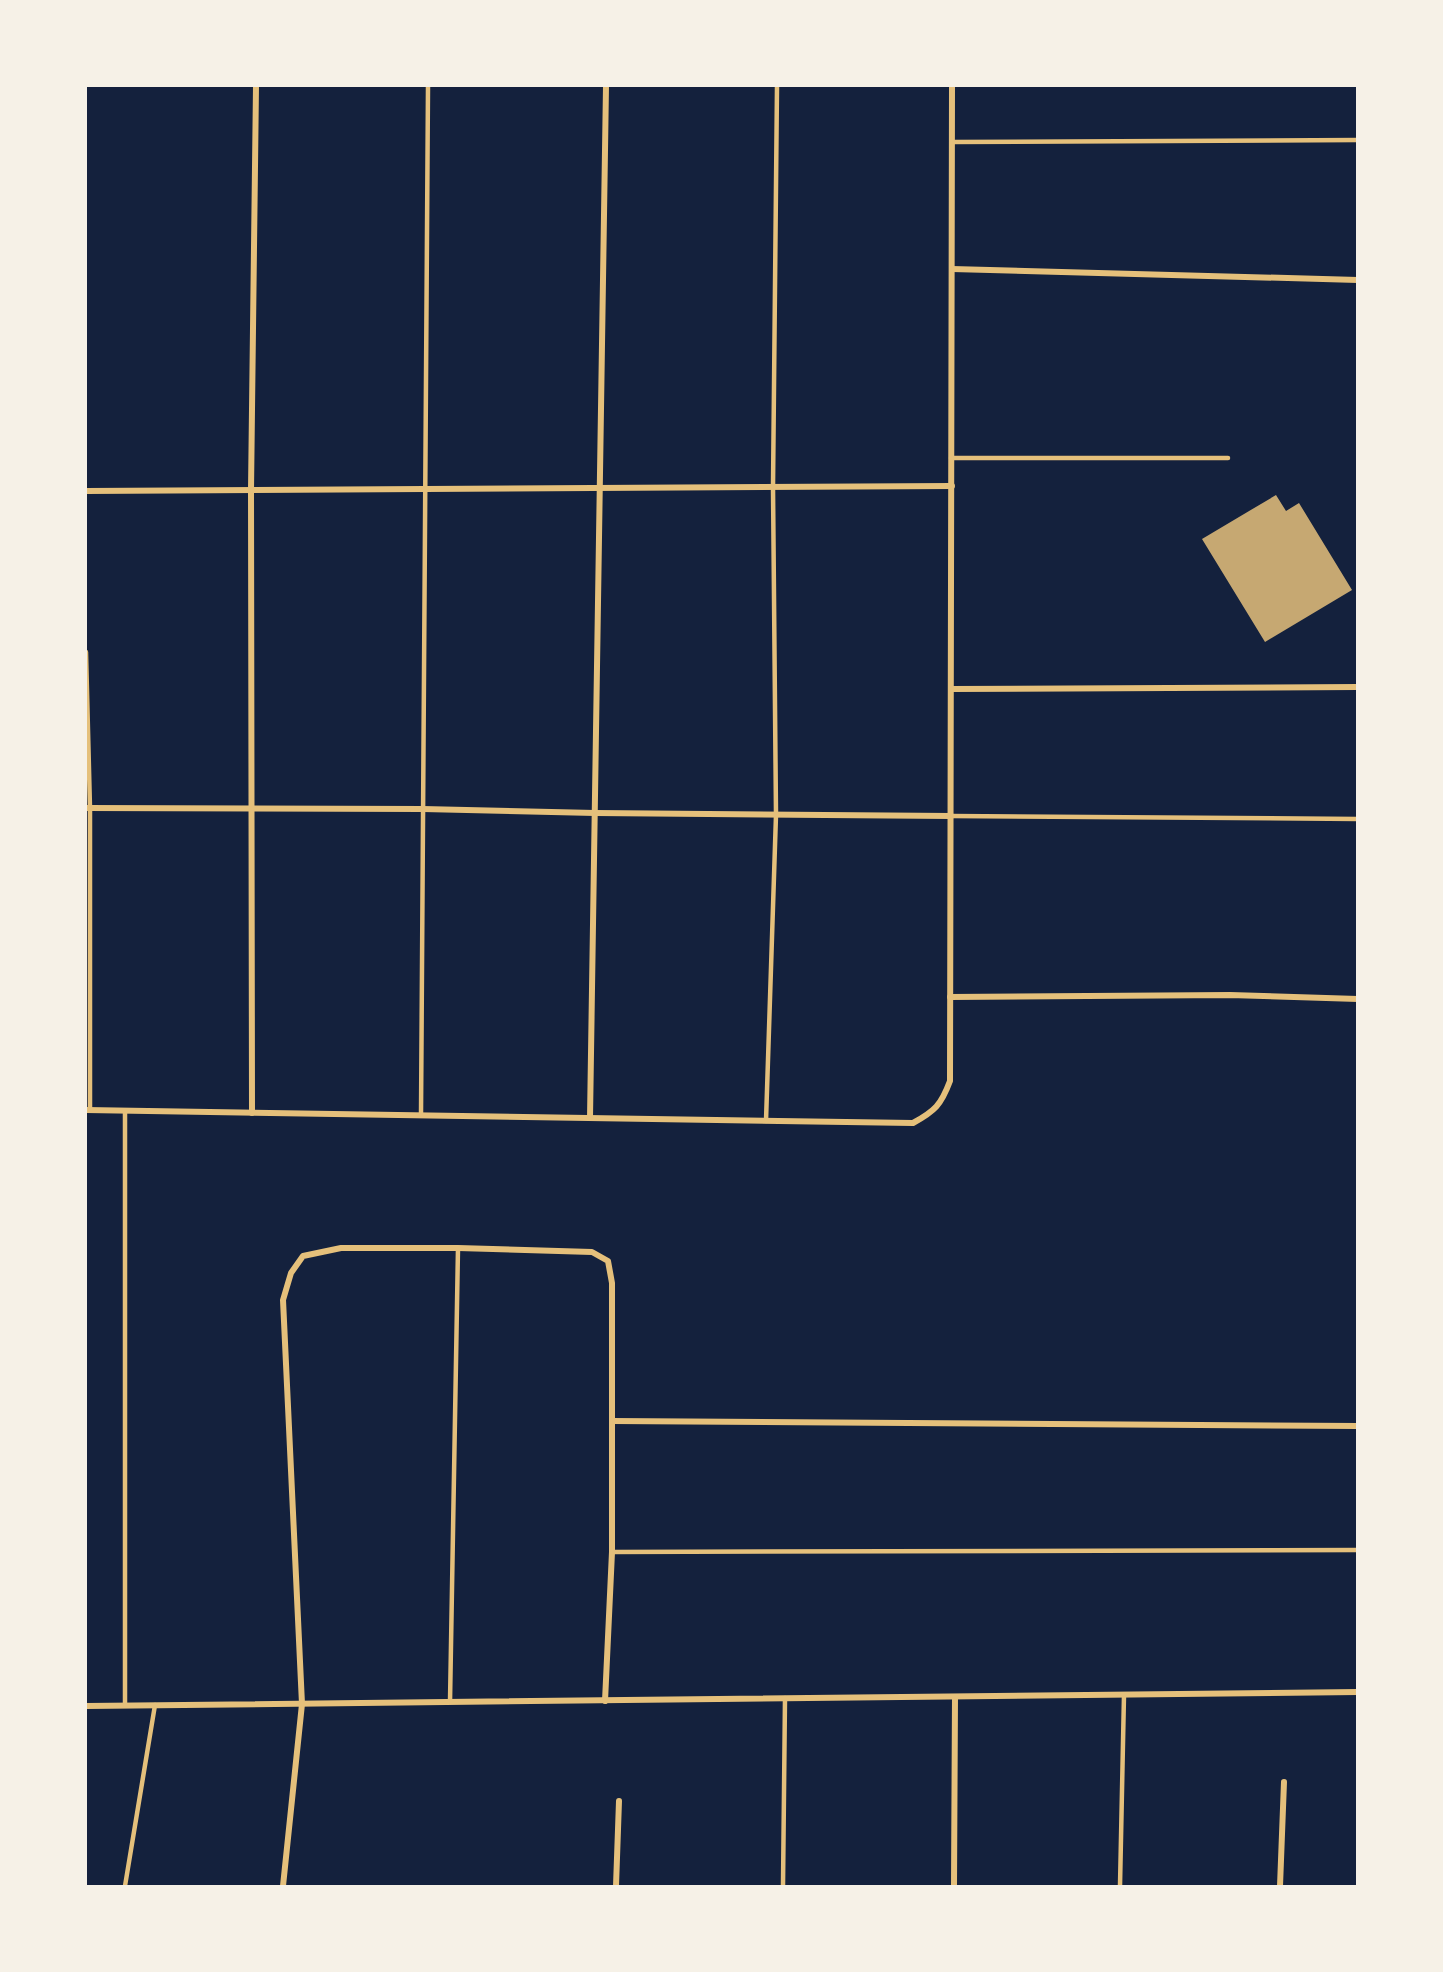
<svg xmlns="http://www.w3.org/2000/svg" width="1443" height="1972" font-family="Signika,sans-serif">
<rect width="100%" height="100%" fill="#14213d"/>
<path fill="#c6a872" d="M 1276,495 L 1286,511 L 1299,503 L 1352,590 L 1265,642 L 1202,539 Z"/>
<g fill="none" stroke-linecap="round" stroke-linejoin="round">
<g stroke="#e5c07b" stroke-width="4.5">
<path d="M 952,142 L 1358,140"/>
<path d="M 951,458 L 1228,458"/>
<path d="M 86,652 L 90,808 L 90,1110"/>
<path d="M 951,816 L 1358,819"/>
<path d="M 125,1111 L 125,1705"/>
<path d="M 421,1115 L 428,86"/>
<path d="M 766,1121 L 776,815 L 773,487 L 777,86"/>
<path d="M 612,1552 L 1358,1550"/>
<path d="M 450,1702 L 458,1248"/>
<path d="M 125,1886 L 155,1705"/>
<path d="M 783,1886 L 785,1698"/>
<path d="M 1120,1886 L 1124,1695"/>
</g>
<g stroke="#e5c07b" stroke-width="6">
<path d="M 952,269 L 1358,280"/>
<path d="M 86,491 L 952,486"/>
<path d="M 951,689 L 1358,687"/>
<path d="M 86,808 L 423,809 L 595,813 L 951,816"/>
<path d="M 950,997 L 1230,995 L 1358,999"/>
<path d="M 86,1110 L 913,1123 C 935,1111 941,1105 950,1081 L 952,86"/>
<path d="M 252,1113 L 251,490 L 256,86"/>
<path d="M 590,1118 L 606,86"/>
<path d="M 612,1421 L 1358,1426"/>
<path d="M 86,1706 L 1358,1692"/>
<path d="M 283,1886 L 302,1704 L 283,1300 L 291,1273 L 303,1256 L 341,1248 L 458,1248 L 592,1252 L 608,1261 L 612,1283 L 612,1552 L 605,1701"/>
<path d="M 616,1886 L 619,1801"/>
<path d="M 954,1886 L 955,1697"/>
<path d="M 1280,1886 L 1284,1782"/>
</g>
</g>
<rect width="1443" height="1972" fill="none" stroke="#f6f1e7" stroke-width="174"/>
</svg>
